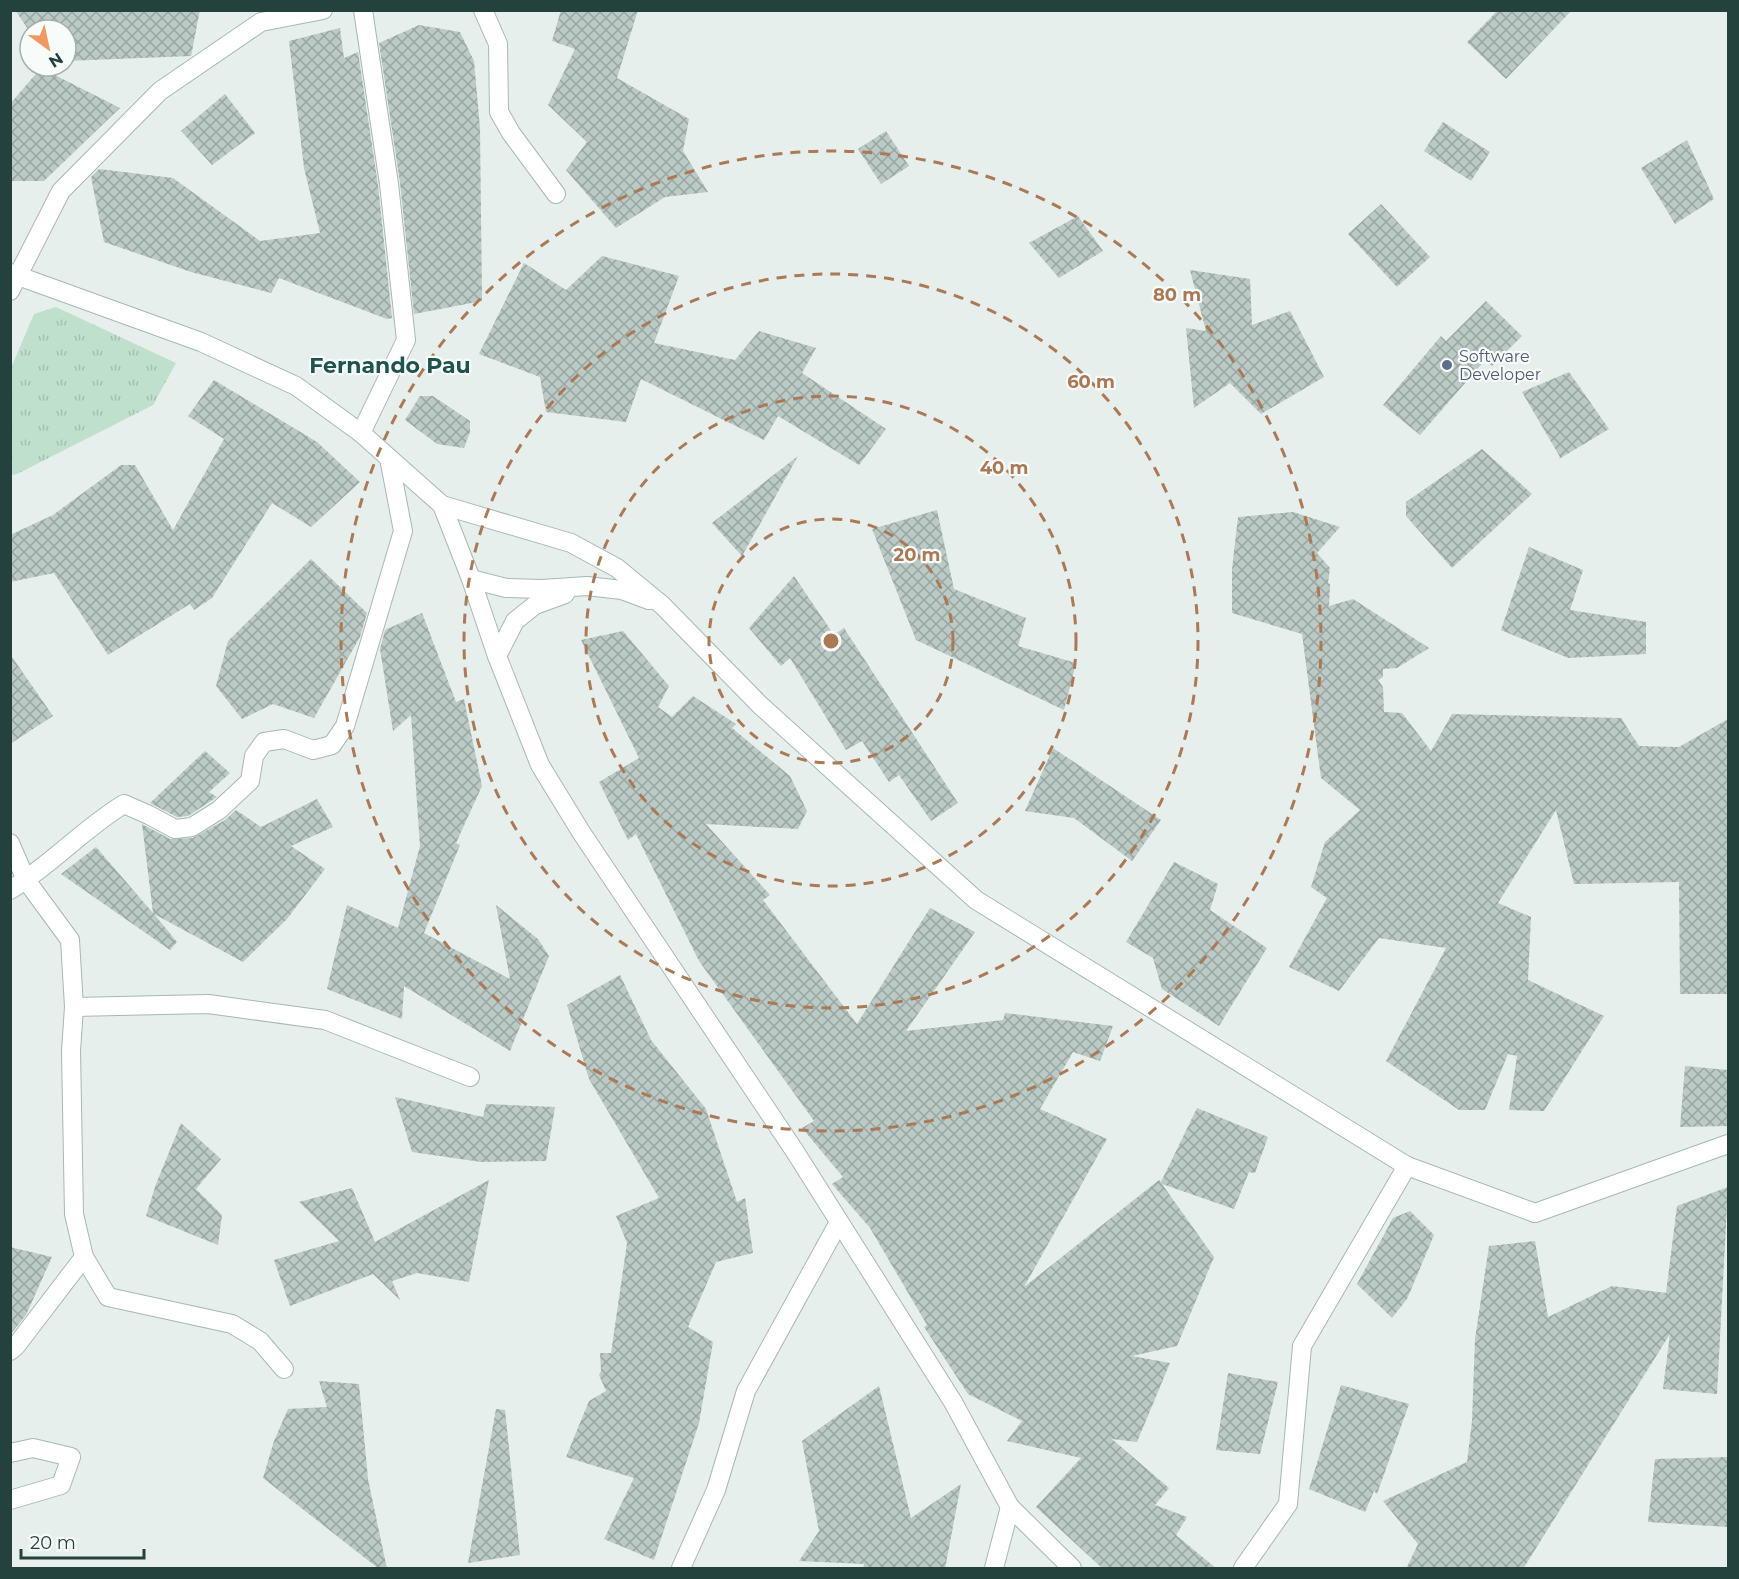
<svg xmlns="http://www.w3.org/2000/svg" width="1739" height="1579" font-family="Montserrat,sans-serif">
<defs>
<pattern id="park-tufts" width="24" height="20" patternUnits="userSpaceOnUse" patternTransform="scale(1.5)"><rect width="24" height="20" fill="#bfe0cc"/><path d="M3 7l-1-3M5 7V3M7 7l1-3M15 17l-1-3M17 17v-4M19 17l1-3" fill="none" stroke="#a4c1b0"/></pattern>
<pattern id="building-cross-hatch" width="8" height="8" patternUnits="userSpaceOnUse" patternTransform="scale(1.5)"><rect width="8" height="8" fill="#bbcac5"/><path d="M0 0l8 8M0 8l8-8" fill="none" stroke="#98a6a1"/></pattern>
</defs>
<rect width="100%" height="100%" fill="#e6efec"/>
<path fill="url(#park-tufts)" d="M 56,307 L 176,363 L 153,405 L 17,474 L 11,475 L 11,368 L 34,314 Z"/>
<g fill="url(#building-cross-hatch)">
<path d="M 15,10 L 200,10 L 191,56 L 66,61 L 66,30 L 30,30 L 30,32 Z"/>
<path d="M 561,10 L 638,10 L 617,78 L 689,119 L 683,151 L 708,192 L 665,197 L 616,228 L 566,170 L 587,142 L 548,105 L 575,49 L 552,41 Z"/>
<path d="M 1498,10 L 1572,10 L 1506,79 L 1467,42 Z"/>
<path d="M 419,25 L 460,32 L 474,61 L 480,128 L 482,301 L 414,314 L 400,183 L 379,43 Z"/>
<path d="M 340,28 L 344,58 L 358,52 L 378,185 L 392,318 L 387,319 L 279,278 L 271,293 L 191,272 L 104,242 L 91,177 L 99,169 L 173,178 L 260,241 L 320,233 L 304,168 L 289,41 Z"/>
<path d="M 41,68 L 120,108 L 44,181 L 10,181 L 10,104 Z"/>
<path d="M 225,94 L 255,133 L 212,165 L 181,131 Z"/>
<path d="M 1443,122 L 1490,152 L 1471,181 L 1424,151 Z"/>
<path d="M 886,131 L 909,166 L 881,184 L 858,149 Z"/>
<path d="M 1687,140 L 1714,199 L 1675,224 L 1641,168 Z"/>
<path d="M 1381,204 L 1430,257 L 1397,287 L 1348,234 Z"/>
<path d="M 1078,216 L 1103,251 L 1059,278 L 1029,243 Z"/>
<path d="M 602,256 L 679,276 L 654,343 L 735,360 L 759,331 L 816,348 L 802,373 L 886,429 L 859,465 L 778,416 L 764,440 L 641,379 L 626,422 L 546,412 L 540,377 L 479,354 L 524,263 L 566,290 Z"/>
<path d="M 1190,270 L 1250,279 L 1252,325 L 1290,311 L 1324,377 L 1261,414 L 1230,383 L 1194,408 L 1186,328 L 1206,331 Z"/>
<path d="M 1486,301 L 1522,336 L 1492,366 L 1485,360 L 1420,435 L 1383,405 L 1441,336 L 1446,341 Z"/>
<path d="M 1569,372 L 1609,429 L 1559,459 L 1560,457 L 1522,392 Z"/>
<path d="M 214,380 L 317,442 L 360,482 L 311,527 L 272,503 L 212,598 L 194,610 L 190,604 L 108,655 L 54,573 L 10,582 L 10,535 L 53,515 L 121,465 L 135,465 L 173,530 L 224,439 L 188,416 Z"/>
<path d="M 420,396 L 433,396 L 470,421 L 470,432 L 464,448 L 437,444 L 405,420 Z"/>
<path d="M 1482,449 L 1532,494 L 1452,568 L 1406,516 L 1406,502 Z"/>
<path d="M 798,456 L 742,556 L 712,523 Z"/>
<path d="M 937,510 L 954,589 L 1026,618 L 1018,646 L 1076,663 L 1064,710 L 916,640 L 872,529 Z"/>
<path d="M 1293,512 L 1340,527 L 1317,553 L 1330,568 L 1328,583 L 1330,584 L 1329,606 L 1353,599 L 1429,648 L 1397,668 L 1383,669 L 1383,677 L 1378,680 L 1383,687 L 1384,712 L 1402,713 L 1431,751 L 1452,714 L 1621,718 L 1639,746 L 1679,747 L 1728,719 L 1728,994 L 1680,994 L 1679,882 L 1574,884 L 1556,810 L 1498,903 L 1531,917 L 1528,980 L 1604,1016 L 1544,1111 L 1509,1110 L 1517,1056 L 1508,1054 L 1485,1110 L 1459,1110 L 1386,1061 L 1446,948 L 1379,938 L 1339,991 L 1289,967 L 1327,898 L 1311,887 L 1325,842 L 1360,810 L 1321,778 L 1302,634 L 1232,613 L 1232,569 L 1238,517 Z"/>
<path d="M 1529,547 L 1583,570 L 1570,610 L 1646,622 L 1646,654 L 1568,658 L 1501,630 Z"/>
<path d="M 311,559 L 367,613 L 360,637 L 314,718 L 273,704 L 242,719 L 216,686 L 228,641 Z"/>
<path d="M 794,576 L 834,635 L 844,628 L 958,803 L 931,821 L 899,775 L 889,782 L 862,741 L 846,750 L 790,658 L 781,666 L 749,628 Z"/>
<path d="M 422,613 L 456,702 L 464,699 L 482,786 L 456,843 L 460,845 L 424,933 L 510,979 L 496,905 L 538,939 L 549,956 L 510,1051 L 404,986 L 402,1019 L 327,989 L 347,905 L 398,928 L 420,846 L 411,715 L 393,731 L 380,649 L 385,630 Z"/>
<path d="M 623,631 L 669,686 L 658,707 L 672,717 L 693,696 L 736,724 L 732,728 L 790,776 L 807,811 L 798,829 L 706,824 L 770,895 L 763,900 L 857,1024 L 930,908 L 975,932 L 906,1031 L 1003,1020 L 1005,1013 L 1113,1026 L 1100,1061 L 1073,1052 L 1040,1109 L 1107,1139 L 1024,1287 L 1159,1180 L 1161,1182 L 1197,1108 L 1268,1137 L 1255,1173 L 1249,1172 L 1234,1209 L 1162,1184 L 1214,1257 L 1177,1346 L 1132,1356 L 1170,1363 L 1137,1442 L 1112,1439 L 1169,1488 L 1155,1505 L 1187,1517 L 1176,1535 L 1217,1569 L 1103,1569 L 1036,1507 L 1081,1458 L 1007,1441 L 1022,1421 L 968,1394 L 924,1327 L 927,1325 L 870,1228 L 832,1184 L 843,1177 L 802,1128 L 814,1121 L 699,961 L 636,834 L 628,840 L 599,782 L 639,758 L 581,640 Z"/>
<path d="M 10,654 L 53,716 L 10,744 Z"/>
<path d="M 1053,748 L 1161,820 L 1132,861 L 1074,818 L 1025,811 Z"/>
<path d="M 205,751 L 230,773 L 209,792 L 217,797 L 188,816 L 177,817 L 150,803 Z"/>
<path d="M 317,799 L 333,827 L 291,846 L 325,869 L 287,919 L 243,962 L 154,914 L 177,942 L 170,950 L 61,874 L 96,847 L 153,913 L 142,824 L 170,839 L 193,838 L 225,820 L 236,810 L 261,827 Z"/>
<path d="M 1174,862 L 1218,884 L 1210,910 L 1267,948 L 1219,1026 L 1162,989 L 1153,958 L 1126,942 Z"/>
<path d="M 620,975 L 651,1040 L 706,1109 L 737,1202 L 745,1198 L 753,1253 L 716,1262 L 688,1327 L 713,1342 L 699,1423 L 654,1560 L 604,1539 L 634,1478 L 566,1457 L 589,1401 L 606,1391 L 599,1375 L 601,1371 L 600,1353 L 611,1353 L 627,1243 L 616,1216 L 659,1198 L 589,1079 L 567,1005 Z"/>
<path d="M 1685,1066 L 1728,1070 L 1728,1126 L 1680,1127 Z"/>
<path d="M 395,1097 L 483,1117 L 486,1104 L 555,1107 L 546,1161 L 481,1162 L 412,1152 Z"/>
<path d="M 181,1123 L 221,1159 L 196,1189 L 222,1215 L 218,1245 L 146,1216 L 156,1184 Z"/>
<path d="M 489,1180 L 469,1282 L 417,1273 L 392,1281 L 400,1300 L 373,1274 L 290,1306 L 274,1260 L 339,1241 L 299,1202 L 352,1188 L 375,1242 Z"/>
<path d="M 1728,1187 L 1717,1394 L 1663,1389 L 1670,1334 L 1523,1569 L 1406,1569 L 1418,1544 L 1383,1501 L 1467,1462 L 1472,1421 L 1475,1339 L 1489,1246 L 1535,1241 L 1548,1317 L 1612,1286 L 1666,1293 L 1677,1206 Z"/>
<path d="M 1410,1211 L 1434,1235 L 1407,1299 L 1392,1318 L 1357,1284 L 1393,1218 Z"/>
<path d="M 10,1247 L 52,1257 L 26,1315 L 10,1335 Z"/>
<path d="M 1228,1373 L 1278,1382 L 1260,1454 L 1216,1450 Z"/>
<path d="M 319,1381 L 359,1384 L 368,1479 L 387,1569 L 379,1569 L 263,1478 L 274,1441 L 288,1409 L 327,1407 Z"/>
<path d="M 1341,1385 L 1409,1404 L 1377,1494 L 1374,1491 L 1365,1512 L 1309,1489 Z"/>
<path d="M 879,1386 L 911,1518 L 961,1484 L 945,1569 L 863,1569 L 864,1564 L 799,1561 L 819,1531 L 802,1441 Z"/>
<path d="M 496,1409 L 505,1410 L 520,1555 L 468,1563 Z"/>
<path d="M 1728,1457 L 1728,1527 L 1648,1522 L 1655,1459 Z"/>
</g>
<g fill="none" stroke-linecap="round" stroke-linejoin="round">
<g stroke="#a8b8b4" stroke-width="20">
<g id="minor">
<path d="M 483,10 L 498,44 L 499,112 L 511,133 L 556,194"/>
<path d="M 10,291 L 61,191 L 160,91 L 261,22 L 323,10"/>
<path d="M 361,433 L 406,340 L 389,184 L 363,10"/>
<path d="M 442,505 L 571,543 L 617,568 L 662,605 L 760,705 L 976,900 L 1407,1166"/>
<path d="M 471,579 L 506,588 L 542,589 L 587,586 L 622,590 L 649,600"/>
<path d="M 497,656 L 515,621 L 535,605 L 565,594"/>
<path d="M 10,843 L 26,880 L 70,940 L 74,1007 L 71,1051 L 74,1214 L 84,1257 L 108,1297 L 232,1324 L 260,1341 L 284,1369"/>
<path d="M 10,890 C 51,865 83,829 124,804 L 149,815 L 175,829 L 192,827 L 219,810 L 250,781 L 254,756 L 264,742 L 284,739 L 313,750 L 332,745 L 345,726 L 403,531 L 389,458"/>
<path d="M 74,1007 L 208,1004 L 325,1020 L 470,1077"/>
<path d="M 10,1351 L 16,1346 L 84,1257"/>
<path d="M 10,1453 L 33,1448 L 71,1457 L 61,1485 L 10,1500"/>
<path d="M 681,1568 L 716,1490 L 746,1391 L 839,1222"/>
<path d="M 994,1568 L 1010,1507"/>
<path d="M 1243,1568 L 1288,1504 L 1302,1346 L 1407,1166 L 1535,1213 L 1728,1144"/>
</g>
</g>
<g stroke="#a8b8b4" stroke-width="20">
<path id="tertiary" d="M 10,273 L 201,342 L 296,386 L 361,433 L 442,505 L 471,579 L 497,656 L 540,765 L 581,832 L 794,1150 L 953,1402 L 1010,1507 L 1072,1568"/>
</g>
<use href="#minor" stroke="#fff" stroke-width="18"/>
<use href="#tertiary" stroke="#fff" stroke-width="18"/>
</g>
<g fill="none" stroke="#ab7954" stroke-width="3" stroke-dasharray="10 8">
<circle cx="831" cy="641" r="122"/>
<circle cx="831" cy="641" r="245"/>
<circle cx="831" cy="641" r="367"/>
<circle cx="831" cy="641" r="490"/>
</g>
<circle fill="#5c6f8a" stroke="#f7fbf9" stroke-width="2" cx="1447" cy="365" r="6"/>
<g text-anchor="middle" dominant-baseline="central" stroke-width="4.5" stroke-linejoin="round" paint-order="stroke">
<g font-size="16" fill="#4e5e75" stroke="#f7fbf9" text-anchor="start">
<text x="1459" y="356">Software<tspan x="1459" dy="18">Developer</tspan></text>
</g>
<g font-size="22" font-weight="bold" fill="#1f544e" stroke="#f7fbf9">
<text x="390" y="365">Fernando Pau</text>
</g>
</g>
<circle cx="831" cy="641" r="9" fill="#ab7954" stroke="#f7fbf9" stroke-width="3"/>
<g font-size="18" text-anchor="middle" font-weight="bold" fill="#ab7954" stroke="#f7fbf9" stroke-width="4.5" stroke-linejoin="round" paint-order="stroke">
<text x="1177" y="301">80 m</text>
<text x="1091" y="388">60 m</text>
<text x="1004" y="474">40 m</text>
<text x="917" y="561">20 m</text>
</g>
<rect width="1739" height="1579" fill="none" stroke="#24423d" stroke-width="24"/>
<g transform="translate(48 48) rotate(147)"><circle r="28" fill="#f7fbf9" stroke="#a3b1ae" stroke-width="1.5"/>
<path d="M0-4.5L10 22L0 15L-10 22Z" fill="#f39760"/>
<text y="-9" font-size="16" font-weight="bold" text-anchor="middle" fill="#24423d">N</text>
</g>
<path d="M21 1549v9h123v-9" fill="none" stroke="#24423d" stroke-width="3"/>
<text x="30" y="1549" font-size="18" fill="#24423d" stroke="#f7fbf9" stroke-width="4.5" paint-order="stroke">20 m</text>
</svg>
